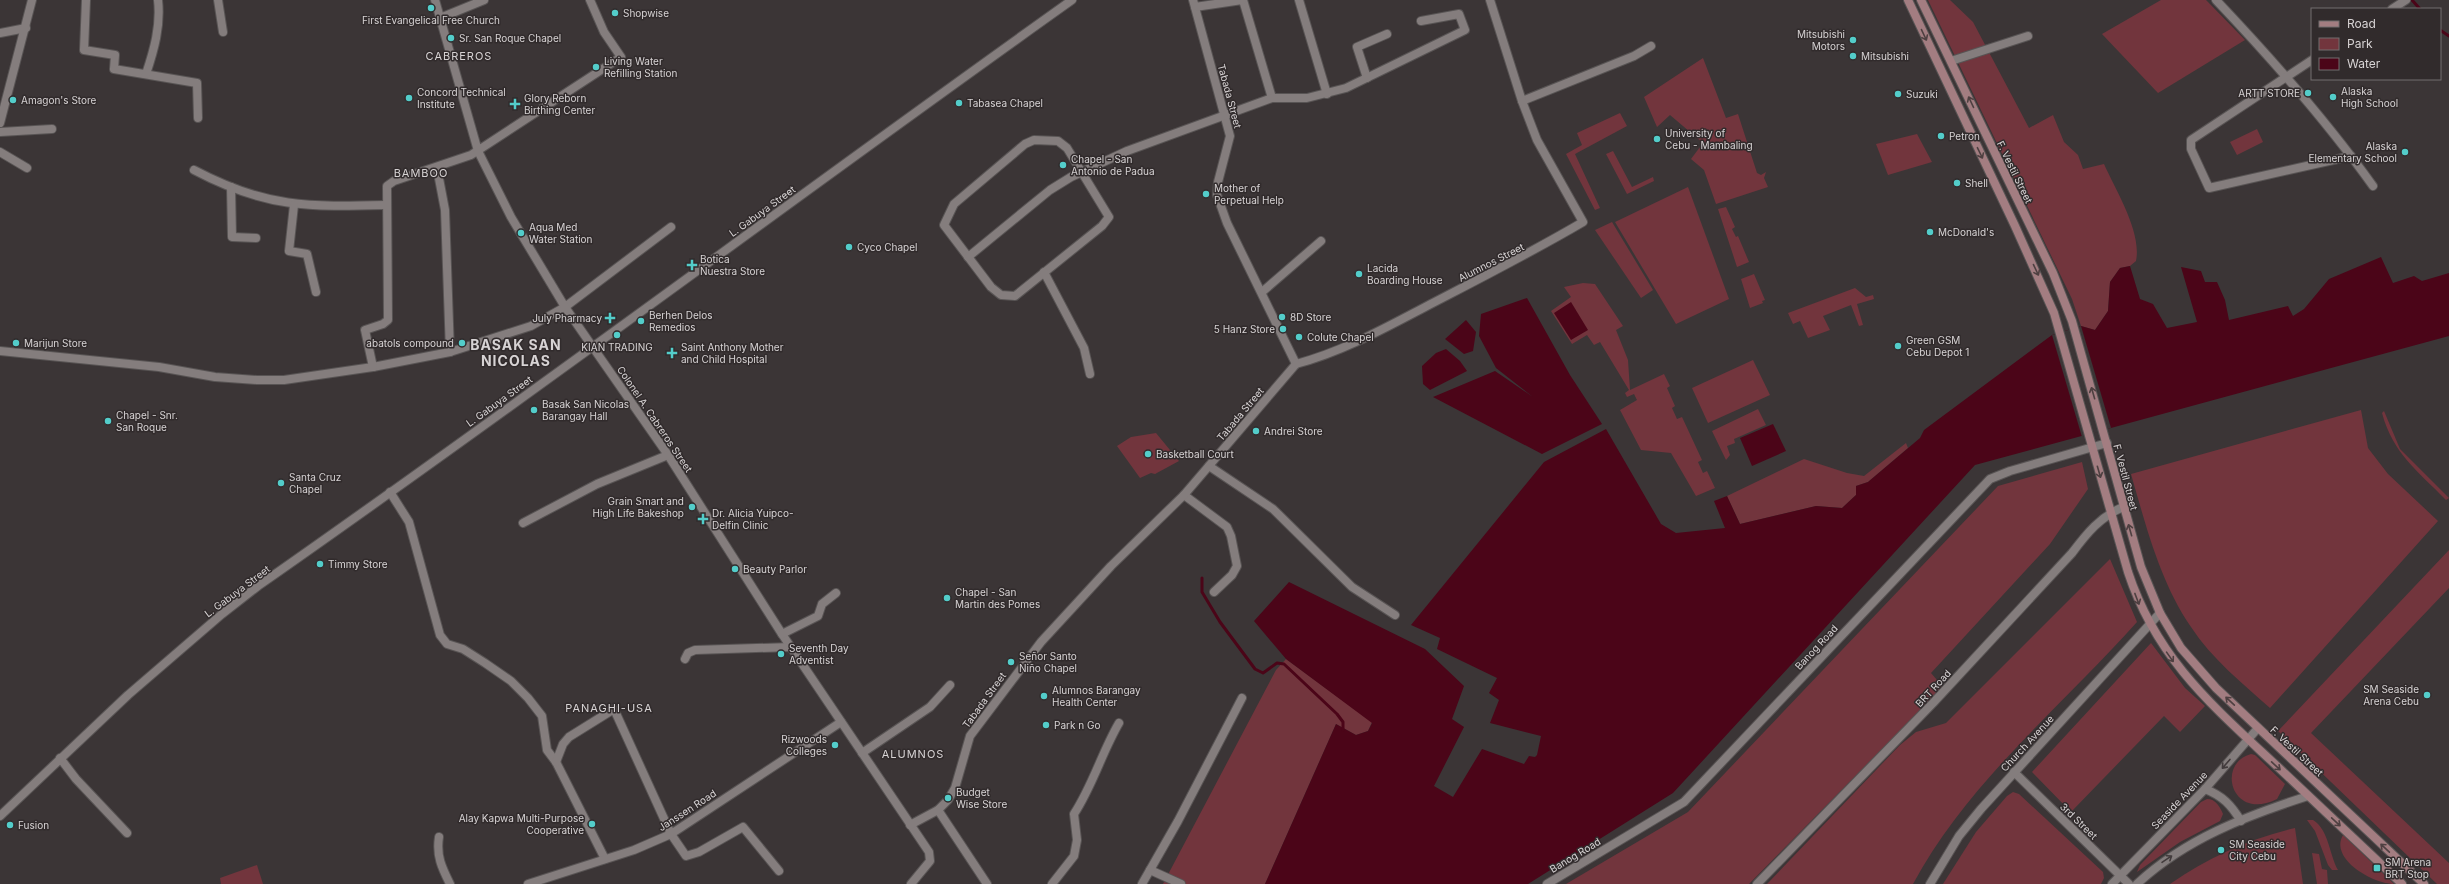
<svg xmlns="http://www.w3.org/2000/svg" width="2449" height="884" font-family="Inter,sans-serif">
<rect width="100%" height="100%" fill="#3b3536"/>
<g fill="#72353d">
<path d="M 1928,0 L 1950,0 L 1973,22 L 2029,128 L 2053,115 L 2064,142 L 2078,155 L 2083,169 L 2104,164 C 2116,191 2142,232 2136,261 L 2130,266 L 2120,268 L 2110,282 L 2108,311 L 2095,330 L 2081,326 L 2072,299 Z"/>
<path d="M 2161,0 L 2206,0 L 2245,40 L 2158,93 L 2102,34 Z"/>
<path d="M 1703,58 L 1726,118 L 1738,114 L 1757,173 L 1761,175 L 1766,172 L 1764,178 L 1768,187 L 1716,204 L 1704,170 L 1691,159 L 1703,143 L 1670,115 L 1657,127 L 1644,97 Z"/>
<path d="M 1620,113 L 1627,126 L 1575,154 L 1600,208 L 1595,210 L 1566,154 L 1582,145 L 1577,133 Z"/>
<path d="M 2257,129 L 2263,142 L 2237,155 L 2230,142 Z"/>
<path d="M 1917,134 L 1932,162 L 1888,175 L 1876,144 Z"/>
<path d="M 1613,151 L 1632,187 L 1653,177 L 1654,181 L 1627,194 L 1606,154 Z"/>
<path d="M 1688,187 L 1729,299 L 1676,324 L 1615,222 Z"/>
<path d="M 1726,207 L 1735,227 L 1732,229 L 1736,237 L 1738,236 L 1749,262 L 1737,267 L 1718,209 Z"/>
<path d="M 1612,222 L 1653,290 L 1641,298 L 1595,230 Z"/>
<path d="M 1754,274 L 1765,300 L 1762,301 L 1763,303 L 1750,308 L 1741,279 Z"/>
<path d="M 1583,283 L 1595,284 L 1623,326 L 1616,330 L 1628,360 L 1630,390 L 1664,374 L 1670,386 L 1667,388 L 1675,406 L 1672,408 L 1677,419 L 1682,417 L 1702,460 L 1698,462 L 1703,473 L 1707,471 L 1715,488 L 1696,496 L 1671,453 L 1641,450 L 1620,410 L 1637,400 L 1634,394 L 1627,397 L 1625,393 L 1629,390 L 1600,342 L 1594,345 L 1587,335 L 1572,344 L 1551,311 L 1571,297 L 1564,287 Z"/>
<path d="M 1855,288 L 1866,297 L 1873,295 L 1874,299 L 1857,304 L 1863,325 L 1859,326 L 1851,305 L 1823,316 L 1830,330 L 1808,338 L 1800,321 L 1793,324 L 1788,313 Z"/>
<path d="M 1753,360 L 1770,395 L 1708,423 L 1692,388 Z"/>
<path d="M 1758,409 L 1766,425 L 1734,439 L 1735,443 L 1727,446 L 1730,455 L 1726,460 L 1712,431 Z"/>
<path d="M 2361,410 L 2368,448 L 2388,474 L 2438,521 L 2270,708 C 2242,683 2212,659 2191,627 C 2160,582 2146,526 2131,474 Z"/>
<path d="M 2384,411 L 2400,449 L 2449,498 L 2446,500 C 2418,471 2393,454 2382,413 Z"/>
<path d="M 1156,433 L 1179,461 L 1155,474 L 1151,473 L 1140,478 L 1117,446 L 1131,437 Z"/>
<path d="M 1906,443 L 1908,448 L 1868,482 L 1856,486 L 1856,495 L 1842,508 L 1816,506 L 1740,524 L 1727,496 L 1804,459 L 1847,473 L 1864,476 Z"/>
<path d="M 2082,462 L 2088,489 L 2050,544 L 1931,673 L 1943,687 L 1749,884 L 1566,884 L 1688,812 L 1998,486 Z"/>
<path d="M 2449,550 L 2449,588 L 2311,733 L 2449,863 L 2449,884 L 2437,884 L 2278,731 Z"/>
<path d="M 2110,559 L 2137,622 C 2060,708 1968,782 1913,884 L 1767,884 L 1900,745 L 1916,732 L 1946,723 Z"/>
<path d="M 2151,643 L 2185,688 L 2205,706 L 2180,732 L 2164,716 L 2071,812 L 2032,772 Z"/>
<path d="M 1286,659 L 1372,722 L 1368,731 L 1356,735 L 1336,724 L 1265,884 L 1163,884 L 1276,670 Z"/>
<path d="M 2251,754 L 2255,755 L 2285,784 L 2277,799 C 2231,822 2216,763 2251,754 Z"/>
<path d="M 2013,792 L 2019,794 L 2103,872 L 2104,878 L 2101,884 L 1943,884 L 1976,832 L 2007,796 Z"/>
<path d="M 2207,799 C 2216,799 2220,807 2223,814 L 2220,821 L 2180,842 L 2137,872 L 2140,865 L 2201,802 Z"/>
<path d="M 2307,820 L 2313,820 C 2329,830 2329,854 2338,870 L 2332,870 L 2328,865 L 2315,831 Z"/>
<path d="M 2295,828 L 2303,884 L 2170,884 C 2209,857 2249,839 2295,828 Z"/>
<path d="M 2343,835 L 2394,884 C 2373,884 2329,859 2343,835 Z"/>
<path d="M 2312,853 L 2319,854 L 2322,869 L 2327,870 L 2328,884 L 2317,884 Z"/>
<path d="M 257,865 L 263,884 L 221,884 L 220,878 Z"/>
</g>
<g fill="#4b0518">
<path d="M 2381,257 L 2393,283 L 2414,276 L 2422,281 L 2449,273 L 2449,336 L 1975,465 L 1673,793 L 1528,884 L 1265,884 L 1336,724 L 1356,735 L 1368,731 L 1372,723 L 1286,659 L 1254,621 L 1289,582 L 1425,649 L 1464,686 L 1452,719 L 1464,727 L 1434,786 L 1453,797 L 1482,749 L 1524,764 L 1529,756 L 1535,757 L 1537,755 L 1541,736 L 1490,723 L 1499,700 L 1489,693 L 1497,678 L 1437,649 L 1440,638 L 1411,625 L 1544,462 L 1606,429 L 1661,524 L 1676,533 L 1725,528 L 1714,501 L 1727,496 L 1740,524 L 1816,506 L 1842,508 L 1856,495 L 1856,486 L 1868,482 L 1920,438 L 1924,430 L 2052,335 L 2081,326 L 2095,330 L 2108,311 L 2110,282 L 2120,268 L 2130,266 L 2140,299 L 2153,304 L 2167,328 L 2197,322 L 2181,267 L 2201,271 L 2205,282 L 2217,282 L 2225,300 L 2229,320 L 2288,306 L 2293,316 L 2304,309 L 2329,279 Z"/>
<path d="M 1527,298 L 1570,375 L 1558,382 L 1570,375 L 1602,424 L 1542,454 L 1433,397 L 1495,371 L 1533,397 L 1496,368 L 1479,336 L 1481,314 Z"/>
<path d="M 1571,302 L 1588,330 L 1571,340 L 1554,313 Z"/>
<path d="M 1466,320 L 1476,332 L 1473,351 L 1464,354 L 1445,339 Z"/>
<path d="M 1446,349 L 1460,361 L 1467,371 L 1430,390 L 1423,384 L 1422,366 L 1436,353 Z"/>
<path d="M 1773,424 L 1786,451 L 1752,466 L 1740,438 Z"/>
</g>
<path fill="#3b3536" d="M 2081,326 L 2111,428 L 2082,437 L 2052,335 Z"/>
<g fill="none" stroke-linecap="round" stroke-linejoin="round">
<g stroke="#4b0518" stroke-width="3">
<path d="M 2412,0 L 2420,9"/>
<path d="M 2440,30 L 2449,36"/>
<path d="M 1202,578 L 1202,592 L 1220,622 L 1255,669 L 1263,673 L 1277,663 L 1284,664 L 1337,714 L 1343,722 L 1343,730"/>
</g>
<g stroke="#585454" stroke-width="10">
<g id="minor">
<path d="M 86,0 L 84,50 L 115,55 L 114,69 L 197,83 L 198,118"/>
<path d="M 218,0 L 223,32"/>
<path d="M 1193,0 L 1230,136 L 1218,182 L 1217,195 L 1227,223 L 1296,364"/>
<path d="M 1243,0 L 1272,98"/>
<path d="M 1299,0 L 1327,94"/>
<path d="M 2216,0 C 2272,59 2326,120 2373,186"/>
<path d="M 1195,7 L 1242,0"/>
<path d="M 2392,9 L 2406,0"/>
<path d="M 440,18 L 484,0"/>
<path d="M 0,33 L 26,28"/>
<path d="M 2312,60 L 2191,140 L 2191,149 L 2209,188 L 2351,156"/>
<path d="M 1951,61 L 2028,36"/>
<path d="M 146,74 C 154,50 161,26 158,0"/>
<path d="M 1367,78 L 1357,47 L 1387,34"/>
<path d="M 1522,101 L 1634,56 L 1651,46"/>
<path d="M 0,123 L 32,0"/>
<path d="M 0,132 L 52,129"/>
<path d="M 1034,140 L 1058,141 L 1067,148 L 1109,217 L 1102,226 L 1015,296 L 1001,295 L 991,287 L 944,225 L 954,204 L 1025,144 Z"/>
<path d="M 0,152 L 27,168"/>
<path d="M 437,168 L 445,210 L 450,352"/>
<path d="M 194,170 C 266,208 308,207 387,205"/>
<path d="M 231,187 L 232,237 L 256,238"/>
<path d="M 294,205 L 289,251 L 307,254 L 316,292"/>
<path d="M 968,257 L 1050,190 L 1071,177 L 1127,151 L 1272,98 L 1307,98 L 1346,88 L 1465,30 L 1459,14 L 1421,21"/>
<path d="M 1044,272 L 1084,348 L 1090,374"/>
<path d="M 1262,292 L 1321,241"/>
<path d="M 592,346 L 668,455 L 782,634 L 929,852 L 930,861 L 911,884"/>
<path d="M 0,351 L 159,367 L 215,377 L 257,380 L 284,380 L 373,367 L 450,352 L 531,326 L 565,307 L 671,227"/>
<path d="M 1296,364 C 1342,352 1385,328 1427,306 C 1479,279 1532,252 1583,222 L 1537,140 L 1522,101 L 1490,0"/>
<path d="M 373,367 L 365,330 L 383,324 L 388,320 L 387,186 L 394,181 L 471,155 L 621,57 L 604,32 L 590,0"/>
<path d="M 1209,466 L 1273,509 L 1352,587 L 1395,615"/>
<path d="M 390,492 L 409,522 L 440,635 L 447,644 L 463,649 L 485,663 L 511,681 L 528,698 L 542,716 L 547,750 L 556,762 L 605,859"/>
<path d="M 1184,495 L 1227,527 L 1231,536 L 1237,566 L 1232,575 L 1214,592"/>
<path d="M 523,523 L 597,484 L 668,455"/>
<path d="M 782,634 L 818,616 L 822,604 L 836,593"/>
<path d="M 685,659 L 688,653 L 695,650 L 791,647"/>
<path d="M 862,753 L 930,707 L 950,685"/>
<path d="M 60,758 L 76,779 L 127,833"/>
<path d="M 556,762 L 563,744 L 569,737 L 614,709 L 671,834 L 686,856 L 699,852 L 743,827 L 779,871"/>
<path d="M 2014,772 L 2129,884"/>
<path d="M 2205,789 C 2223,796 2231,805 2241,821"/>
<path d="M 938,810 L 987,884"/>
<path d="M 910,825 L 938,810 L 948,800 L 955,788 L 970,736 L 1041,642 L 1111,566 L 1184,495 L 1296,364"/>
<path d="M 439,837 C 436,856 442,868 450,884"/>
<path d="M 1150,870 L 1181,884"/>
<path d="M 528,884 L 634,850 L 671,834 L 841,722"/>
<path d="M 1052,884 L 1074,856 L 1077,840 L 1074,814 C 1093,785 1102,752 1119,723"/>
<path d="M 1142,884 L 1178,821 L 1242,698"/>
<path d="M 1757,884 L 1933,703 L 2072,553 C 2087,533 2100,517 2123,507"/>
<path d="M 1930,884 L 1959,836 L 1981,809 L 2160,613"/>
<path d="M 2112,884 L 2205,789 L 2258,728"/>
<path d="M 2137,884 C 2185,839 2246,816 2308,796"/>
</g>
</g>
<g stroke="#585454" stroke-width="10">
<g id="tertiary">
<path d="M 435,0 L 478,151 L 511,217 L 565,307 L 592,346"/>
<path d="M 0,816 L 128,695 L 222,614 L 258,586 C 532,395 799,194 1072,0"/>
<path d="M 1547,884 L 1684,802 L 1990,479 L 2010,471 L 2107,443"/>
</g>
</g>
<g stroke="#585454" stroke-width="10">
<g id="secondary">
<path d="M 1908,0 L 2015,226 L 2054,313 L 2128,572 C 2157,660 2214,707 2279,768 C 2320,807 2361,845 2402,884"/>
<path d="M 1921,0 L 2053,273 L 2072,321 L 2141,567 L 2160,613 L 2181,648 L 2216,688 L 2424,884"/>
</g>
</g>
<use href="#minor" stroke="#847d7d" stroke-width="8"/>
<use href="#tertiary" stroke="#847d7d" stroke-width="8"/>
<use href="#secondary" stroke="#a37d81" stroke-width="8"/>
</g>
<defs><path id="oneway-shaft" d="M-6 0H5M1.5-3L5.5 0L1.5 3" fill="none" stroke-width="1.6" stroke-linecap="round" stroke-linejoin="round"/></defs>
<g stroke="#4e4041">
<use href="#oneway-shaft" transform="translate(1924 35) rotate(65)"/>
<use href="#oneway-shaft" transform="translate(1971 102) rotate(-115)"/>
<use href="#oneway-shaft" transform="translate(1980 153) rotate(64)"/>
<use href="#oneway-shaft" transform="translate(2036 270) rotate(65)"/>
<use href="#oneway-shaft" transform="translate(2093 393) rotate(-106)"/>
<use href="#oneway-shaft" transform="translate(2099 472) rotate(74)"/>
<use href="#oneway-shaft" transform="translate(2130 530) rotate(-106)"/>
<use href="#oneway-shaft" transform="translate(2137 599) rotate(69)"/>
<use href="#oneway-shaft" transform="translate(2170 657) rotate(55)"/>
<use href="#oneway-shaft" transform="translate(2230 701) rotate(-137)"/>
<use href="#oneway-shaft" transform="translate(2276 766) rotate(43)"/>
<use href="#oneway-shaft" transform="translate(2336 822) rotate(43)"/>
<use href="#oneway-shaft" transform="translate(2385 848) rotate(-137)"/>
</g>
<g stroke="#423b3c">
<use href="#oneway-shaft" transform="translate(2226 764) rotate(131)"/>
<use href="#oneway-shaft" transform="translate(2167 859) rotate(-34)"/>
</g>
<g fill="#53cdca" stroke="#312b2c" stroke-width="1.5">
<circle cx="431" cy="8" r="4"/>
<circle cx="615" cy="13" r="4"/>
<circle cx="451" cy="38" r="4"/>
<circle cx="1853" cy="40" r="4"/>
<circle cx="1853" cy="56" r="4"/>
<circle cx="596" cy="67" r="4"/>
<circle cx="2308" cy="93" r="4"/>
<circle cx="1898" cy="94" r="4"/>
<circle cx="2333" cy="97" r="4"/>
<circle cx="409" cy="98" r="4"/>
<circle cx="13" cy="100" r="4"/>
<circle cx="959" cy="103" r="4"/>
<path d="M513 98h4v4h4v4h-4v4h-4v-4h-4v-4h4z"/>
<circle cx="1941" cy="136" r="4"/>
<circle cx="1657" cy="139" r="4"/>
<circle cx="2405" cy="152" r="4"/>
<circle cx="1063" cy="165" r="4"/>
<circle cx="1957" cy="183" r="4"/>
<circle cx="1206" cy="194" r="4"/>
<circle cx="1930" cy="232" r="4"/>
<circle cx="521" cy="233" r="4"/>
<circle cx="849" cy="247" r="4"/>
<path d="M690 259h4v4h4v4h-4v4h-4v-4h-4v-4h4z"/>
<circle cx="1359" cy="274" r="4"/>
<circle cx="1282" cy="317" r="4"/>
<path d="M608 312h4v4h4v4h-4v4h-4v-4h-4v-4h4z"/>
<circle cx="641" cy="321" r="4"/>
<circle cx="1283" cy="329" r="4"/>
<circle cx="617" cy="335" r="4"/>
<circle cx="1299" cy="337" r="4"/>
<circle cx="16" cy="343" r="4"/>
<circle cx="462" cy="343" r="4"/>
<circle cx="1898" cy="346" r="4"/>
<path d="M670 347h4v4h4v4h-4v4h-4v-4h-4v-4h4z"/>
<circle cx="534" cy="410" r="4"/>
<circle cx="108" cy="421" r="4"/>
<circle cx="1256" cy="431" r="4"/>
<circle cx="1148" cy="454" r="4"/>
<circle cx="281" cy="483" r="4"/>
<circle cx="692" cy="507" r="4"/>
<path d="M701 513h4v4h4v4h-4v4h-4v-4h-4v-4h4z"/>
<circle cx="320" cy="564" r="4"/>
<circle cx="735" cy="569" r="4"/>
<circle cx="947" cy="598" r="4"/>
<circle cx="781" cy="654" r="4"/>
<circle cx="1011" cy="662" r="4"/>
<circle cx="2427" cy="695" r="4"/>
<circle cx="1044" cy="696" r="4"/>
<circle cx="1046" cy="725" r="4"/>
<circle cx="835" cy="745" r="4"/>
<circle cx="948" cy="798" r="4"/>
<circle cx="592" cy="824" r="4"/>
<circle cx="10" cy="825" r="4"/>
<circle cx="2221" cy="850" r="4"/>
<rect x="2373" y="864" width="8" height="8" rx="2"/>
</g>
<g text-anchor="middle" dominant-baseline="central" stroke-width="3" stroke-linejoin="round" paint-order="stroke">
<g font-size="10" fill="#d7d3d4" stroke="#312b2c" text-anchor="start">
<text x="623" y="13">Shopwise</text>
<text x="431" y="20" text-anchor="middle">First Evangelical Free Church</text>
<text x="1845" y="34" text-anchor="end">Mitsubishi<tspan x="1845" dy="12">Motors</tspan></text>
<text x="459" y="38">Sr. San Roque Chapel</text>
<text x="1861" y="56">Mitsubishi</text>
<text x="604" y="61">Living Water<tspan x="604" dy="12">Refilling Station</tspan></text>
<text x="2341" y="91">Alaska<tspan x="2341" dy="12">High School</tspan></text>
<text x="417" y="92">Concord Technical<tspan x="417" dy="12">Institute</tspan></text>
<text x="2300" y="93" text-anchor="end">ARTT STORE</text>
<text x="1906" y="94">Suzuki</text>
<text x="524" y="98">Glory Reborn<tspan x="524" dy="12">Birthing Center</tspan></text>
<text x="21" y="100">Amagon's Store</text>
<text x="967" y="103">Tabasea Chapel</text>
<text x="1665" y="133">University of<tspan x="1665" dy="12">Cebu - Mambaling</tspan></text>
<text x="1949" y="136">Petron</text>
<text x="2397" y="146" text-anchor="end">Alaska<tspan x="2397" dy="12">Elementary School</tspan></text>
<text x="1071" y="159">Chapel - San<tspan x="1071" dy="12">Antonio de Padua</tspan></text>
<text x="1965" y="183">Shell</text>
<text x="1214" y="188">Mother of<tspan x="1214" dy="12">Perpetual Help</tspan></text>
<text x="529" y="227">Aqua Med<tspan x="529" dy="12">Water Station</tspan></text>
<text x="1938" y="232">McDonald's</text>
<text x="857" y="247">Cyco Chapel</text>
<text x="700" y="259">Botica<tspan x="700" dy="12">Nuestra Store</tspan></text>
<text x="1367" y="268">Lacida<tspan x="1367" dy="12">Boarding House</tspan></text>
<text x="649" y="315">Berhen Delos<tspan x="649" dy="12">Remedios</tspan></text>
<text x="1290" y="317">8D Store</text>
<text x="602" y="318" text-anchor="end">July Pharmacy</text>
<text x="1275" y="329" text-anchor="end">5 Hanz Store</text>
<text x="1307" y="337">Colute Chapel</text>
<text x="1906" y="340">Green GSM<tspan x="1906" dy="12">Cebu Depot 1</tspan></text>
<text x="24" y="343">Marijun Store</text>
<text x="454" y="343" text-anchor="end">abatols compound</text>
<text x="617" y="347" text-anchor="middle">KIAN TRADING</text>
<text x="681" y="347">Saint Anthony Mother<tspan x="681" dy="12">and Child Hospital</tspan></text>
<text x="542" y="404">Basak San Nicolas<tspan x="542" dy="12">Barangay Hall</tspan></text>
<text x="116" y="415">Chapel - Snr.<tspan x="116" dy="12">San Roque</tspan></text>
<text x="1264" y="431">Andrei Store</text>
<text x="1156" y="454">Basketball Court</text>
<text x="289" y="477">Santa Cruz<tspan x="289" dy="12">Chapel</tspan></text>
<text x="684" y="501" text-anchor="end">Grain Smart and<tspan x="684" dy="12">High Life Bakeshop</tspan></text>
<text x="712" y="513">Dr. Alicia Yuipco-<tspan x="712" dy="12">Delfin Clinic</tspan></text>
<text x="328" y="564">Timmy Store</text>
<text x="743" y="569">Beauty Parlor</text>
<text x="955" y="592">Chapel - San<tspan x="955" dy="12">Martin des Pomes</tspan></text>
<text x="789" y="648">Seventh Day<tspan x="789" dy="12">Adventist</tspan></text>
<text x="1019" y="656">Señor Santo<tspan x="1019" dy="12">Niño Chapel</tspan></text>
<text x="2419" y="689" text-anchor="end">SM Seaside<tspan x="2419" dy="12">Arena Cebu</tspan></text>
<text x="1052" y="690">Alumnos Barangay<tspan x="1052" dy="12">Health Center</tspan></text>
<text x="1054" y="725">Park n Go</text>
<text x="827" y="739" text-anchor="end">Rizwoods<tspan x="827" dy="12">Colleges</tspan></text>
<text x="956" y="792">Budget<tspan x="956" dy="12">Wise Store</tspan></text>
<text x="584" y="818" text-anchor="end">Alay Kapwa Multi-Purpose<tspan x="584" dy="12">Cooperative</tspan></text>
<text x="18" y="825">Fusion</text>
<text x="2229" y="844">SM Seaside<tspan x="2229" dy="12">City Cebu</tspan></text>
<text x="2385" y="862">SM Arena<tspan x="2385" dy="12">BRT Stop</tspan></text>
</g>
<g font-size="10" fill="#d7d3d4" stroke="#312b2c">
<text transform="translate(1230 96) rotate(75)">Tabada Street</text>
<text transform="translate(2015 172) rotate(64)">F. Vestil Street</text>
<text transform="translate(762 211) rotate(-36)">L. Gabuya Street</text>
<text transform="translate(1491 262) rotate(-27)">Alumnos Street</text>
<text transform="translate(499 401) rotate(-36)">L. Gabuya Street</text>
<text transform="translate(1240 414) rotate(-50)">Tabada Street</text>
<text transform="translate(655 419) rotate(56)">Colonel A. Cabreros Street</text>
<text transform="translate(2126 477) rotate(75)">F. Vestil Street</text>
<text transform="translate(237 591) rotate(-37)">L. Gabuya Street</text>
<text transform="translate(1816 647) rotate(-47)">Banog Road</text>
<text transform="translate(1933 688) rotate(-47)">BRT Road</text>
<text transform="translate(984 700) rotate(-54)">Tabada Street</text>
<text transform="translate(2027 743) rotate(-47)">Church Avenue</text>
<text transform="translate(2297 751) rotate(43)">F. Vestil Street</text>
<text transform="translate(2179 800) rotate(-46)">Seaside Avenue</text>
<text transform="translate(687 810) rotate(-33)">Janssen Road</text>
<text transform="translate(2079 821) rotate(44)">3rd Street</text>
<text transform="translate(1575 855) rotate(-31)">Banog Road</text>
</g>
<g font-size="11" letter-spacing="1" fill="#d7d3d4" stroke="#312b2c">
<text x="459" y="56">CABREROS</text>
<text x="421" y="173">BAMBOO</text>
<text x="609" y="708">PANAGHI-USA</text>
<text x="913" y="754">ALUMNOS</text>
</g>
<g font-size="14" font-weight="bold" letter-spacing="1" fill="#d7d3d4" stroke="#312b2c">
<text x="516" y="344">BASAK SAN<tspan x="516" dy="16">NICOLAS</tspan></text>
</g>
</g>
<rect x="2311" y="8" width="130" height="72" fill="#312b2c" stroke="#736e6f"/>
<rect x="2319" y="21" width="20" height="6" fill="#a37d81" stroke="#736e6f"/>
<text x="2347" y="28" font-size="12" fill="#d7d3d4">Road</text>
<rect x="2319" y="38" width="20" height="12" fill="#72353d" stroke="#736e6f"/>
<text x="2347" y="48" font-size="12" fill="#d7d3d4">Park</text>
<rect x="2319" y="58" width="20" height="12" fill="#4b0518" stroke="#736e6f"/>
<text x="2347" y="68" font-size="12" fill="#d7d3d4">Water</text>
</svg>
